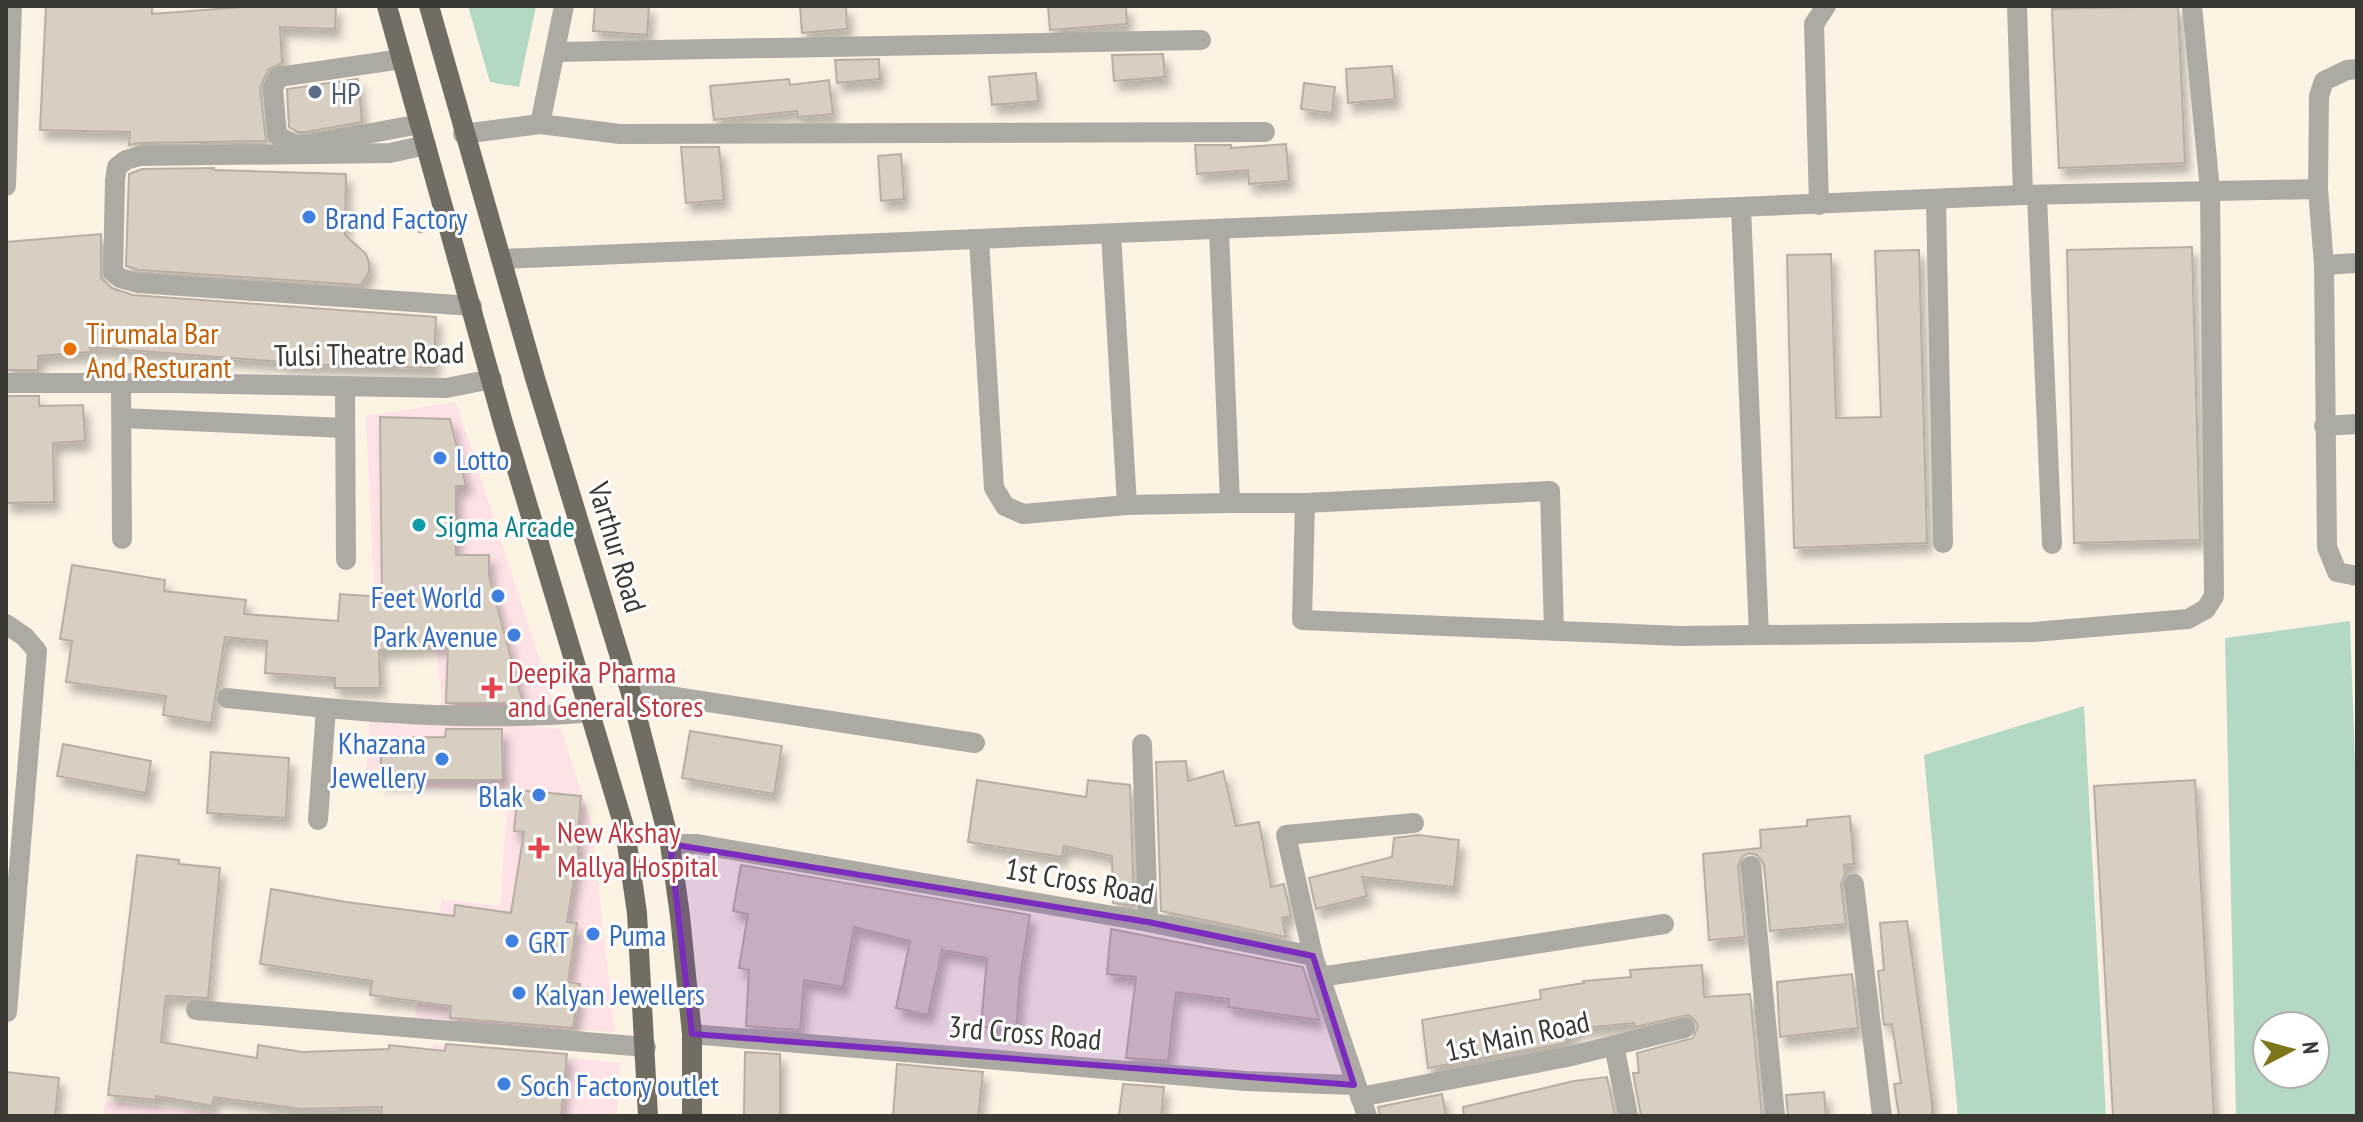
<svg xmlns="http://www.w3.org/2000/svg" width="2363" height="1122" font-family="'PT Sans Narrow',sans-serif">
<defs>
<filter id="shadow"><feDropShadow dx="5" dy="9" stdDeviation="4" flood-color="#0004"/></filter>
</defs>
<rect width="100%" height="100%" fill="#fcf3e5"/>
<g fill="#fde2e6">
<path d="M 456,402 L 555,707 L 443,714 L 431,601 L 377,594 L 374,586 L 366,416 Z"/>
<path d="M 370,721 L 501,723 L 561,729 L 591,823 L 615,1032 L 414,1020 L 442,899 L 500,906 L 508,790 L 365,787 Z"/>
<path d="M 433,1044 L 620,1063 L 617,1116 L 427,1116 Z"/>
<path d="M 105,1101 L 246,1116 L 103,1116 Z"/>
</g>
<g fill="#b3d9c4" fill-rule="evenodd">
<path d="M 468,6 L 536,6 L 519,87 L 490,82 Z"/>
<path d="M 2350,621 L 2357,822 L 2357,1116 L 2236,1116 L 2225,638 ZM 2267,1026 L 2315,1026 L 2315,1074 L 2267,1074 Z"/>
<path d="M 2084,706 L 2106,1116 L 1958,1116 L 1924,755 Z"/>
</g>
<g fill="#d9cec2" stroke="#b9aea3" stroke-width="2" filter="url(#shadow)">
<path d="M 46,6 L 152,6 L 152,14 L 256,6 L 336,6 L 335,29 L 280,27 L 282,63 L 268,70 L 260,88 L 266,141 L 140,143 L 129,145 L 130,132 L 40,130 Z"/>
<path d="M 595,6 L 649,6 L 647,35 L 593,31 Z"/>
<path d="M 800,6 L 846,6 L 847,29 L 802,33 Z"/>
<path d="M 1048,6 L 1126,6 L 1127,24 L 1050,30 Z"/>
<path d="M 2178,6 L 2185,163 L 2059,168 L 2052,9 Z"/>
<path d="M 1163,54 L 1165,77 L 1114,81 L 1112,55 Z"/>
<path d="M 879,59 L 880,79 L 837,83 L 835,60 Z"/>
<path d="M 1392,66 L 1395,99 L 1348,103 L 1346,69 Z"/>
<path d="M 1036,73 L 1038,101 L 992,105 L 989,77 Z"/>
<path d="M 358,79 L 362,122 L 306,132 L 298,132 L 289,127 L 287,89 Z"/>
<path d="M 789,79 L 790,85 L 829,80 L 833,114 L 798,117 L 797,111 L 714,120 L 710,86 Z"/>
<path d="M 1304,83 L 1335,87 L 1332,113 L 1301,109 Z"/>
<path d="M 1286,144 L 1289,181 L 1249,184 L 1248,170 L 1197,174 L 1195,145 L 1231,145 L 1231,148 Z"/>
<path d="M 681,147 L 719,147 L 724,200 L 686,203 Z"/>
<path d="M 901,154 L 904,199 L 881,201 L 878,156 Z"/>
<path d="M 214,168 L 214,170 L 346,174 L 345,235 L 366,254 L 369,263 L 369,272 L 361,285 L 139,270 L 126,266 L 129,174 L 142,169 Z"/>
<path d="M 101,234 L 101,278 L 112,288 L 133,295 L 436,317 L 434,368 L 282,364 L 282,362 L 90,347 L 91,352 L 38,356 L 38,370 L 6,370 L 6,242 Z"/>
<path d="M 2192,247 L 2200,540 L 2074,543 L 2067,250 Z"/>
<path d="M 1919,250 L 1927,543 L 1794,548 L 1787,255 L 1831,254 L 1836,418 L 1881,417 L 1875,251 Z"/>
<path d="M 6,396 L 39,396 L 39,406 L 83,405 L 85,441 L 53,443 L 54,502 L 6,503 Z"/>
<path d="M 380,417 L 450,419 L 466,486 L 456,486 L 456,555 L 489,555 L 489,576 L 523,703 L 446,703 L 448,645 L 379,650 L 380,688 L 335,688 L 335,678 L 265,673 L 267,641 L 225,637 L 211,723 L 163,715 L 166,696 L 66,682 L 72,641 L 60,639 L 72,565 L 165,580 L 164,591 L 246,600 L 244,614 L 338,621 L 340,594 L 382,597 Z"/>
<path d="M 446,729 L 502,729 L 503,780 L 381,780 L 381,738 L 445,737 Z"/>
<path d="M 690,731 L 782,746 L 774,794 L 682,778 Z"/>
<path d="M 63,744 L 151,761 L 146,793 L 57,776 Z"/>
<path d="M 211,752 L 289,758 L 286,818 L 207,813 Z"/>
<path d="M 1186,761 L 1188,781 L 1223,771 L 1236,826 L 1259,822 L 1271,887 L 1284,884 L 1291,916 L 1282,918 L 1286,937 L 1161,911 L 1156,762 Z"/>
<path d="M 977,780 L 1086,797 L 1088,780 L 1130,785 L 1134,906 L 1113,903 L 1112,856 L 1064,846 L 1062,857 L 968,842 Z"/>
<path d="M 2195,780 L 2214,1116 L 2113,1116 L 2094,786 Z"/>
<path d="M 518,790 L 581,796 L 577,846 L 579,847 L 567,922 L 577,923 L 568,982 L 580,984 L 573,1028 L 450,1018 L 451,1006 L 370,995 L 372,981 L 260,964 L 271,889 L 346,902 L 454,916 L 455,905 L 511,913 L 524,832 L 514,831 Z"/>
<path d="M 1850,816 L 1854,864 L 1844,865 L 1845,874 L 1841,885 L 1846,924 L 1770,931 L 1764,864 L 1757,855 L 1749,853 L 1743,856 L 1738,866 L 1745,937 L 1709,940 L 1703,854 L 1761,848 L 1760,830 L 1807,826 L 1807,820 Z"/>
<path d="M 1418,835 L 1459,840 L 1454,887 L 1362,877 L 1367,896 L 1316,909 L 1309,878 L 1392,857 L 1394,838 Z"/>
<path d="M 137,855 L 179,860 L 179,864 L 220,868 L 208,998 L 166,996 L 161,1042 L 257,1058 L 258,1045 L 302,1052 L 389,1049 L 389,1045 L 445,1051 L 446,1044 L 567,1054 L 561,1116 L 381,1116 L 382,1107 L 300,1109 L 214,1097 L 212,1106 L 156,1096 L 156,1100 L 108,1095 Z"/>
<path d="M 741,865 L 1030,915 L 1020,977 L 1016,1033 L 981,1026 L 987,958 L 942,950 L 928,1015 L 896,1008 L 910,941 L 854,927 L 843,987 L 804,980 L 800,1030 L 746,1026 L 749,970 L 739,968 L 748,914 L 733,911 Z"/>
<path d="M 1907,921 L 1932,1102 L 1932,1116 L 1899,1116 L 1894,1084 L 1901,1083 L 1892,1024 L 1884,1025 L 1878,971 L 1884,970 L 1880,923 Z"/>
<path d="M 1111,929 L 1303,967 L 1319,1020 L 1228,1007 L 1229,999 L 1176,992 L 1168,1061 L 1126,1058 L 1136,977 L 1107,974 Z"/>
<path d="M 1702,965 L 1704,997 L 1750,994 L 1762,1116 L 1641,1116 L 1633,1073 L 1639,1073 L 1637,1053 L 1693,1038 L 1698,1026 L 1694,1019 L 1688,1015 L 1635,1027 L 1634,1023 L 1575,1029 L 1576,1034 L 1566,1036 L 1567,1043 L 1428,1068 L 1422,1020 L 1541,999 L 1540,990 L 1584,983 L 1583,981 L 1631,977 L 1630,970 Z"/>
<path d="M 1852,974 L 1858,1028 L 1780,1037 L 1777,982 Z"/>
<path d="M 745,1052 L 780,1054 L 780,1116 L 744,1116 Z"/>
<path d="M 897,1064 L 983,1072 L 978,1116 L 893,1116 Z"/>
<path d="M 6,1072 L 59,1078 L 55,1116 L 6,1116 Z"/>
<path d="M 1607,1077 L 1615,1115 L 1464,1116 L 1463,1107 L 1574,1081 Z"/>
<path d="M 1123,1084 L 1164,1087 L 1161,1116 L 1119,1116 Z"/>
<path d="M 1824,1092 L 1826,1116 L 1788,1116 L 1786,1095 Z"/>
<path d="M 1442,1094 L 1446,1116 L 1380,1116 L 1378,1107 Z"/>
</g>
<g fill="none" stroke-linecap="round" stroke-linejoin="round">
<path stroke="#b5aea3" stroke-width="5" stroke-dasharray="4 4" stroke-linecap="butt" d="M 418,222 L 421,233"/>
<g stroke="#adaaa4" stroke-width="20">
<path d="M 2017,6 L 2023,195"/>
<path d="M 555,52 L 1201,40"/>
<path d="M 402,59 L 279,77 L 273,88 L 277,135 L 294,145 L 307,145 L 420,124"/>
<path d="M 2357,69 L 2347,70 L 2324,81 L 2319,96 L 2318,189 L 2324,265 L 2327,547 L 2337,572 L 2357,576"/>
<path d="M 540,124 L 620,134 L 1265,132"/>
<path d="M 463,134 L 540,124 L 564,6"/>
<path d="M 426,145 L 390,153 L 140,156 L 126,160 L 117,167 L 115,180 L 113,272 L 120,278 L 137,283 L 472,306"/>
<path d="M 6,186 L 12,6"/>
<path d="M 2037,196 L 2052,544"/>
<path d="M 1936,200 L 1943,543"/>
<path d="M 1819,205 L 1814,24 L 1826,6"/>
<path d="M 1741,208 L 1759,635"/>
<path d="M 1219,230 L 1230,503 L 1305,503 L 1302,620 L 1680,636 L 2034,632 L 2188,619 L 2206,609 L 2214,596 L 2210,190 L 2192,6"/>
<path d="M 979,240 L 994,488 L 1005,506 L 1023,514 L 1127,505 L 1111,234"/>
<path d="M 501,259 L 2023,195 L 2318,189"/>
<path d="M 2324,265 L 2357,263"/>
<path d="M 6,383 L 173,383 L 446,388 L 492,379"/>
<path d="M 121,383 L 122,539"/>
<path d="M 345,387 L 346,560"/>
<path d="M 122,418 L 345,428"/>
<path d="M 2324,426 L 2357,424"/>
<path d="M 1305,503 L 1550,491 L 1554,630"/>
<path d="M 1127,505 L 1230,503"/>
<path d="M 6,624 L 25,637 L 37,651 L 7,1012"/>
<path d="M 630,690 L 975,743"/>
<path d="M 227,698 L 326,708"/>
<path d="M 1142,744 L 1148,922"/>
<path d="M 318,820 L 326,708 C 415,716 503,720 592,712"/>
<path d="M 670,844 L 697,844 L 1148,922 L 1313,956 L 1367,1116"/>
<path d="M 1751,866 L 1775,1116"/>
<path d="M 1854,884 L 1882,1116"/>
<path d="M 1313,956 L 1286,835 L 1414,823"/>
<path d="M 1320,977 L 1664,924"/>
<path d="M 196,1010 L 646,1047"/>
<path d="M 692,1034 L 1246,1081 L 1354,1085"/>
<path d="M 1614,1045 L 1628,1116"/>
<path d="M 1360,1097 L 1567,1057 L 1685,1028"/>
</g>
<g stroke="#726d62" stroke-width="20">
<path d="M 387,6 L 503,423 L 625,830 L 637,913 L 648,1116"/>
<path d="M 429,6 L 535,378 L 630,690 L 670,844 L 680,916 L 692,1034 L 692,1116"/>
</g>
</g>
<path fill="#7b2cbf" fill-opacity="0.2" stroke="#7b2cbf" stroke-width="6" stroke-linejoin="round" d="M 670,844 L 1148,922 L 1313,956 L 1354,1085 L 692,1034 Z"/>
<circle fill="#5c6f8a" stroke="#fff" stroke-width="3" cx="315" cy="92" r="8"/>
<g fill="#3f7fe0" stroke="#fff" stroke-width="3">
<circle cx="309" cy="217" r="8"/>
<circle cx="440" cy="458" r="8"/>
<circle cx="498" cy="596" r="8"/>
<circle cx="514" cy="635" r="8"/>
<circle cx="442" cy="759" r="8"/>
<circle cx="539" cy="795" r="8"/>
<circle cx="593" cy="934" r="8"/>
<circle cx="512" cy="941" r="8"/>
<circle cx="519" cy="993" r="8"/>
<circle cx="504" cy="1084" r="8"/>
</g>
<circle fill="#e8710a" stroke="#fff" stroke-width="3" cx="70" cy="349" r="8"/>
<circle fill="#0f9aa8" stroke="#fff" stroke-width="3" cx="419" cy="525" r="8"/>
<g fill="#e0444e" stroke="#fff" stroke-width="3">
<path d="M488 676h8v8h8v8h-8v8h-8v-8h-8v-8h8z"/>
<path d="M535 836h8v8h8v8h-8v8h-8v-8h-8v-8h8z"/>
</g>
<g text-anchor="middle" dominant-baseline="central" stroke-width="6" stroke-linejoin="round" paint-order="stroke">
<g font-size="30" fill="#4e5e75" stroke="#fff" text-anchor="start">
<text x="331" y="92">HP</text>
</g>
<g font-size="30" fill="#366cbe" stroke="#fff" text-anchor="start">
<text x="325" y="217">Brand Factory</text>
<text x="456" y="458">Lotto</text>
<text x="482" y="596" text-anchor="end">Feet World</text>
<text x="498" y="635" text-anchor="end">Park Avenue</text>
<text x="426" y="742" text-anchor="end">Khazana<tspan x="426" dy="34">Jewellery</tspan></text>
<text x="523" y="795" text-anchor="end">Blak</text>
<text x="609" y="934">Puma</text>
<text x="528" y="941">GRT</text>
<text x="535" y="993">Kalyan Jewellers</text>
<text x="520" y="1084">Soch Factory outlet</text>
</g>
<g font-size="30" fill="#c56008" stroke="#fff" text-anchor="start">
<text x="86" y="332">Tirumala Bar<tspan x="86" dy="34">And Resturant</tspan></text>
</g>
<g font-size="30" fill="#3c3833" stroke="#fff">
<text transform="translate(369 353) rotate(-1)">Tulsi Theatre Road</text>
<text transform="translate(618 547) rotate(73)">Varthur Road</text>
<text transform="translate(1080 880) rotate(10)">1st Cross Road</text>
<text transform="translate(1025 1032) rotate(5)">3rd Cross Road</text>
<text transform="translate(1517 1035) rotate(-12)">1st Main Road</text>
</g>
<g font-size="30" fill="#0d838f" stroke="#fff" text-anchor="start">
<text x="435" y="525">Sigma Arcade</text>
</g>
<g font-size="30" fill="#be3a42" stroke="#fff" text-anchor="start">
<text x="508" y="671">Deepika Pharma<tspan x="508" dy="34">and General Stores</tspan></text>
<text x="557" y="831">New Akshay<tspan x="557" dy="34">Mallya Hospital</tspan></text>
</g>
</g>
<rect width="2363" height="1122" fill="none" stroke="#3c3833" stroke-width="16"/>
<g transform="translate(2291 1050) rotate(84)"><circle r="38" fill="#ffffff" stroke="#b1afad" stroke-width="2"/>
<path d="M0-6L14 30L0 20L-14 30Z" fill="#7d761b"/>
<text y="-12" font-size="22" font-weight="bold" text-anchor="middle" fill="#3c3833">N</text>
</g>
</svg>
